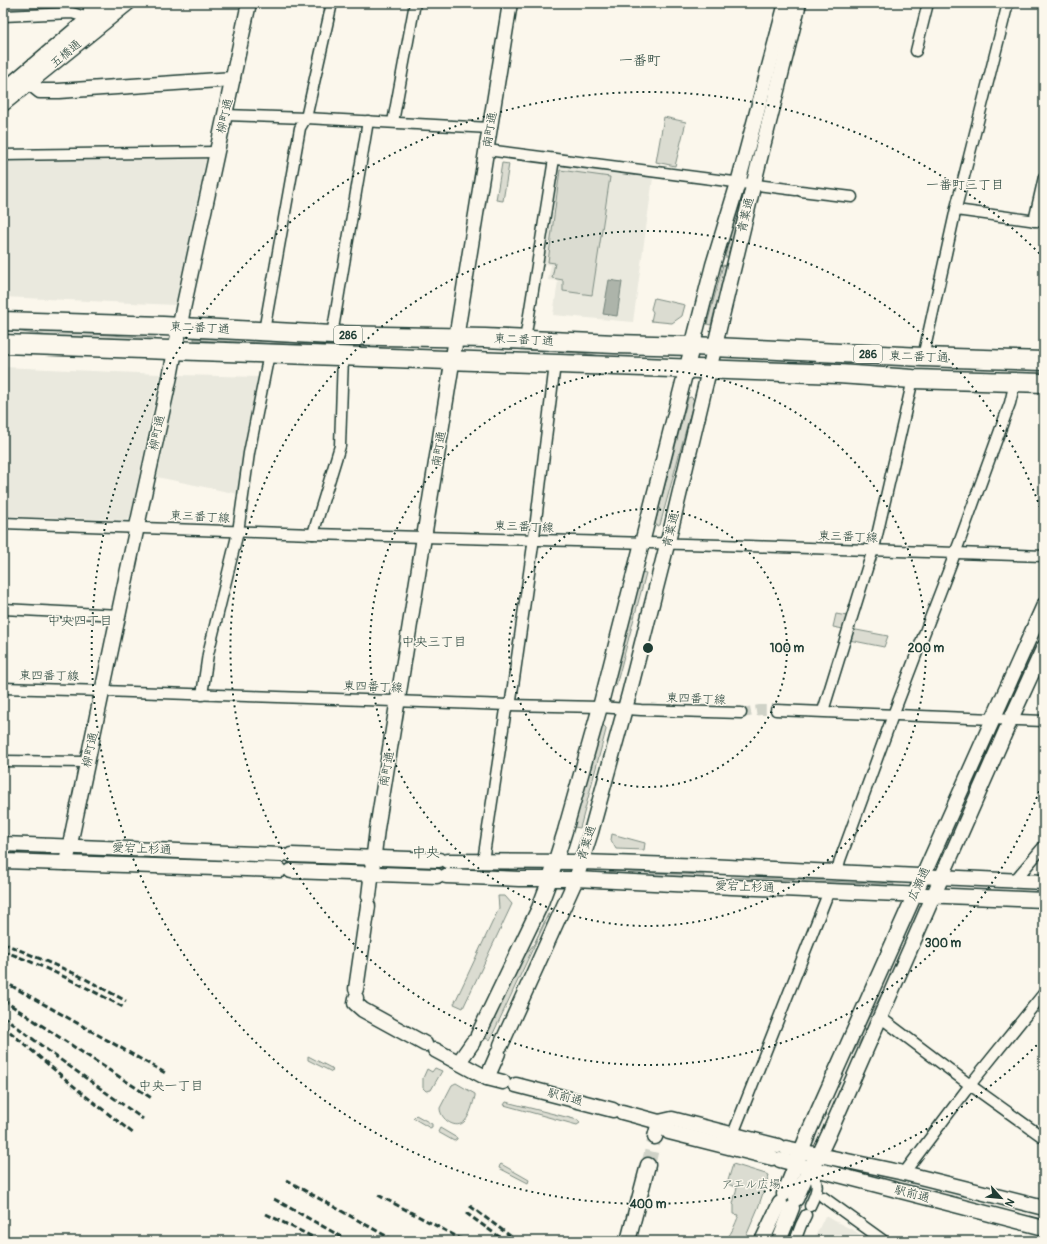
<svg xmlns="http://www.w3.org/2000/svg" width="1047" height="1244" font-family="Pangolin,'Klee One',sans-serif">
<rect width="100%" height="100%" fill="#fbf7ec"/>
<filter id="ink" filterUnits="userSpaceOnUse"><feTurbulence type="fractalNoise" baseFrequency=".025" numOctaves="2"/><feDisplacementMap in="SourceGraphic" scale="8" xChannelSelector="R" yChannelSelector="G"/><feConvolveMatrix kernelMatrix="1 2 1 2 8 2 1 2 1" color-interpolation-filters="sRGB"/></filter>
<g filter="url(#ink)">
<g fill="#eae9de">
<path d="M 3,3 L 80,3 L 80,9 L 3,13 Z"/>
<path d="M 204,155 L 206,160 L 175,305 L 3,297 L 3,157 Z"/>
<path d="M 559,166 L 653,178 L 633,322 L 553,315 L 558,281 L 548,280 L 551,265 L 540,263 L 556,169 Z"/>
<path d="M 3,367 L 160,374 L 131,515 L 127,520 L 3,516 Z"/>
<path d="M 179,375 L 261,377 L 238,494 L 157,477 Z"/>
<path d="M 825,1216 L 855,1231 L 869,1241 L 813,1241 Z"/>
</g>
<g fill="#dbdcd1" stroke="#7d8c82">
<path d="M 664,117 L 686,122 L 675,166 L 656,162 Z"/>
<path d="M 502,163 L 509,164 L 503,201 L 496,200 Z"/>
<path d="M 560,170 L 610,177 L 592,295 L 563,291 L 563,280 L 552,278 L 555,263 L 548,262 Z"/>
<path d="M 737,206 L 741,207 L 728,257 L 725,257 Z"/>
<path d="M 723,265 L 726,266 L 711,325 L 707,324 Z"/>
<path d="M 654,298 L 685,305 L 682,316 L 672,323 L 651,321 L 653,312 L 651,309 Z"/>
<path d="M 3,330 L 96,334 L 155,338 L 155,340 L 55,337 L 22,332 L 3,331 Z"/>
<path d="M 194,338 L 293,341 L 326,346 L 422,350 L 422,351 L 194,340 Z"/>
<path d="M 493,348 L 577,352 L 624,360 L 576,353 Z"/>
<path d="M 691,397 L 694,400 L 660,525 L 657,526 L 655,523 L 688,398 Z"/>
<path d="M 641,572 L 646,573 L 616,686 L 613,687 L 612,686 Z"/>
<path d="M 836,614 L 847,616 L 843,629 L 833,627 Z"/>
<path d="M 851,629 L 888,636 L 884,647 L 849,640 Z"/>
<path d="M 603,725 L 606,728 L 606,730 L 580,828 L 574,827 L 599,728 Z"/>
<path d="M 994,734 L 996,736 L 980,771 L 968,793 Z"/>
<path d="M 612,834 L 645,843 L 644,850 L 616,849 L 611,840 Z"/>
<path d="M 404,864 L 518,870 L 517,872 L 404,867 Z"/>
<path d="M 610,871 L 704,875 L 703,879 L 609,874 Z"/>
<path d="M 731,877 L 894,884 L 893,887 L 731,880 Z"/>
<path d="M 498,896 L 505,896 L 512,904 L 463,1008 L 454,1004 L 499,908 Z"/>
<path d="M 548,914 L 549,914 L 490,1040 L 485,1038 L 522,959 L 534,944 Z"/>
<path d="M 885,988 L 886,989 L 868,1028 L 848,1061 L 864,1026 Z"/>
<path d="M 308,1056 L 333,1069 L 332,1072 L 308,1060 Z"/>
<path d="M 435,1068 L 442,1071 L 431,1090 L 426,1091 L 423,1088 L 423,1078 L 427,1069 L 432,1072 Z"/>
<path d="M 456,1083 L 475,1094 L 475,1096 C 473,1104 470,1115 465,1121 C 456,1131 440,1119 440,1108 L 452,1085 Z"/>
<path d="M 506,1102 L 578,1120 L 580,1123 L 577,1125 L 504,1105 Z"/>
<path d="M 416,1115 L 432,1124 L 432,1127 L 430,1128 L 413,1118 Z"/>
<path d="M 440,1128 L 457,1138 L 457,1139 L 454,1141 L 438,1132 Z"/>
<path d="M 501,1164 L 529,1180 L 528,1183 L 499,1168 L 500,1165 Z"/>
<path d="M 733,1164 L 769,1175 L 758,1208 L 744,1241 L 723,1241 C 731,1237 735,1224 739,1215 L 734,1214 L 734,1205 L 733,1204 L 737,1187 L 727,1184 Z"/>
</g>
<path fill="#adb4aa" stroke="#74847b" d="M 609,280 L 622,282 L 617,316 L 603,314 Z"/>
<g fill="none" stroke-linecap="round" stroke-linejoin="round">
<path stroke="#cfd2c7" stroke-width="10" stroke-dasharray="10 5" stroke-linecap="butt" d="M 741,713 L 760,710 L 776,710"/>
<path stroke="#cfd2c7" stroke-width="14" stroke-dasharray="14 7" stroke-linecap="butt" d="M 648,1165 L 655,1137"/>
<g stroke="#1f3d34" stroke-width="13">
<g id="street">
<path d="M 3,16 L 72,13 L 89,18 L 89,3"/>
<path d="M 916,51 L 928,3"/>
<path d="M 225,115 L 306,118 L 490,128"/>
<path d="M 393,122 L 415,3"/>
<path d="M 487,150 L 796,190"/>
<path d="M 3,155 L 217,152"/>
<path d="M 801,191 L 852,197"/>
<path d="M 956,210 L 1044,222"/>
<path d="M 1034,221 L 1044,177"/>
<path d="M 264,331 L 300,128 L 306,118 L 332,3"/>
<path d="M 332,335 L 368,121"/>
<path d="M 525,340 L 554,159"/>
<path d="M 923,357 L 957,204 L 1008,3"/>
<path d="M 3,523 L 313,534 L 721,545 L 1044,556"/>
<path d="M 313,534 L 340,446 L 343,356"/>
<path d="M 3,609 L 119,615"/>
<path d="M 3,688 L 103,691 L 508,705 L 600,707 L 641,710 L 741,713"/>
<path d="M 202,695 L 208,654 L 238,532 L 249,453 L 269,354"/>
<path d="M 776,710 L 1044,721"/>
<path d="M 823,711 L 869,562 L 875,544 L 913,379"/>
<path d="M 3,761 L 87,762"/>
<path d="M 483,861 L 506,709 L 511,700 L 533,545 L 555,364"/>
<path d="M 837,873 L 840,860 L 893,715 L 959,543 L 1010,403 L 1015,382"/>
<path d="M 1015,880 L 1044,846"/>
<path d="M 880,1017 L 970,1085 L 1044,1138"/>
<path d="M 733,1134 L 829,891"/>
<path d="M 810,1167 C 819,1185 819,1188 810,1206"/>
<path d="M 904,1173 L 970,1085 L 1044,993"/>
<path d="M 823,1197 L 884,1241"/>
<path d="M 795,1241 L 801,1225 L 806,1215"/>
</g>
</g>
<g stroke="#1f3d34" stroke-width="17">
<g id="secondary">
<path d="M 30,83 L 40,91 L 59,91 L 233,79"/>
<path d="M 3,91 L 107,3"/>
<path d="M 3,104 L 128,3"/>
<path d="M 3,844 L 281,855"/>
<path d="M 291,855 L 439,860"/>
<path d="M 3,861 L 280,870"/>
<path d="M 448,861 L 581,862 L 707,866 L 1044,882"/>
<path d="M 66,863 L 139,517 L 171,372 L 183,309 L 249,3"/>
<path d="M 291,871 L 437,876"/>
<path d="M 446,876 L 519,879 L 576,879 L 732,887 L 1044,900"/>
<path d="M 369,896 L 377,829 L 510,3"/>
<path d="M 356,989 L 368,906"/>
<path d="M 356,998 L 355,1003 L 363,1010 L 425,1044"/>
<path d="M 478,1035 L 539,908 L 550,879 L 565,831 L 600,707 L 713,265 L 738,183 L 786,3"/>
<path d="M 501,1045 L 576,879 L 591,832 L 629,694 L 670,533 L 757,170 L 799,3"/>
<path d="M 435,1050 L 487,1078 L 503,1082"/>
<path d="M 459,1062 L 473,1042"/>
<path d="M 487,1078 L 498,1053"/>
<path d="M 516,1085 L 613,1110"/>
<path d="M 622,1112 L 659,1122 L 672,1119 L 778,1146"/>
<path d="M 659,1122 L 669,1132 L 772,1158"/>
<path d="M 655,1137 L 659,1122"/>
<path d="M 786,1148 L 904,1173 L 1044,1208"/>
<path d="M 780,1160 L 1044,1228"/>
<path d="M 784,1194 L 810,1129 L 1044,605"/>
<path d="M 796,1199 L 810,1167 L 819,1155 L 828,1136 L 1011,719 L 1044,647"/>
<path d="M 628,1241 L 648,1165"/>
<path d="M 762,1241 L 780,1203"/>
<path d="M 779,1241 L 792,1208"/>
</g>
</g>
<g stroke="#1f3d34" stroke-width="21">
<g id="highway">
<path d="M 3,321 L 163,326 L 332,335 L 485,338 L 615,344 L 693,346 L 923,357 L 1044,361"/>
<path d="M 3,344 L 838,374 L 913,379 L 1044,383"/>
</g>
</g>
<use href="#street" stroke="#fbf7ec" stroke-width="10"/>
<use href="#secondary" stroke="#fbf7ec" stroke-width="14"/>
<use href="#highway" stroke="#fbf7ec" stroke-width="18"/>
<g stroke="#1f3d34" stroke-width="3" stroke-dasharray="6 3" stroke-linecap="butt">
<path d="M 3,943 L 78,975 L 126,1001"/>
<path d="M 3,951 C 45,966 84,986 123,1007"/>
<path d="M 3,981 L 167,1074"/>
<path d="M 3,1000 L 153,1099"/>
<path d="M 3,1016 L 51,1053 L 143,1119"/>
<path d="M 3,1026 L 83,1094 L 134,1134"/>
<path d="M 286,1180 L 395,1241"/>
<path d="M 378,1195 L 465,1241"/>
<path d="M 274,1199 L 349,1241"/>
<path d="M 470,1206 L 517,1241"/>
<path d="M 466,1213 L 505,1241"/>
<path d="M 266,1214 L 321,1241"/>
</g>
</g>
</g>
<g fill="none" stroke="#1f3d34" stroke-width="2" stroke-dasharray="2 4">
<circle cx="648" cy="648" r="139"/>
<circle cx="648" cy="648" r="278"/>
<path d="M1043 780A417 417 0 1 1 1043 516"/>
<path d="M1041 1041A556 556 0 1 1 1041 255"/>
</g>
<g text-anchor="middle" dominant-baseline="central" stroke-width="3" stroke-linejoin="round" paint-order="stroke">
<g fill="#fbf7ec" stroke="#61756b" stroke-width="1">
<rect x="334" y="326" width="28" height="18" rx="3"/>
<rect x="854" y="345" width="28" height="18" rx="3"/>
</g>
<g font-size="11" font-weight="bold" fill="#1f3d34">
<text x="348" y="335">286</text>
<text x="868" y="354">286</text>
</g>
<g font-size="12" fill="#1f3d34" stroke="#fbf7ec">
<text transform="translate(66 54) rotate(-40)">五橋通</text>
<text transform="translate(225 116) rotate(-77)">柳町通</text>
<text transform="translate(490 130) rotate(-81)">南町通</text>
<text transform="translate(746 215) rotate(-77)">青葉通</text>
<text transform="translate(200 328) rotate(3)">東二番丁通</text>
<text transform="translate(524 340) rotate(3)">東二番丁通</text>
<text transform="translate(919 357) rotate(2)">東二番丁通</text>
<text transform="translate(157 433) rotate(-78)">柳町通</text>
<text transform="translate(439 449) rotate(-81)">南町通</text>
<text transform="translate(200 517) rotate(3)">東三番丁線</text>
<text transform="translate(524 527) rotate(2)">東三番丁線</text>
<text transform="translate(671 530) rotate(-76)">青葉通</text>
<text transform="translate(848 537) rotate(2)">東三番丁線</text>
<text transform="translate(49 676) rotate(1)">東四番丁線</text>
<text transform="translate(373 687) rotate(2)">東四番丁線</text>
<text transform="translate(696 699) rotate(2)">東四番丁線</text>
<text transform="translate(90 750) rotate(-78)">柳町通</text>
<text transform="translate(387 769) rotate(-80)">南町通</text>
<text transform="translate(587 843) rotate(-73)">青葉通</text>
<text transform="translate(142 849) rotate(2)">愛宕上杉通</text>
<text transform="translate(919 884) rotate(-65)">広瀬通</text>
<text transform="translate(745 887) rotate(2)">愛宕上杉通</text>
<text transform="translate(565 1097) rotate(15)">駅前通</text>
<text transform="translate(912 1194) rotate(15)">駅前通</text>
</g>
<g font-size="12" fill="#455d53" stroke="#fbf7ec">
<text x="751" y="1184">アエル広場</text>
</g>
<g font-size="13" fill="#1f3d34" stroke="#fbf7ec">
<text x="965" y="185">一番町三丁目</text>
<text x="80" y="621">中央四丁目</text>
<text x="434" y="642">中央三丁目</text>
<text x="171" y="1086">中央一丁目</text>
</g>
<g font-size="14" fill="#1f3d34" stroke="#fbf7ec">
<text x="640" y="60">一番町</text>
<text x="426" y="852">中央</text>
</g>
</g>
<circle cx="648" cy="648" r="6" fill="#1f3d34" stroke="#fbf7ec" stroke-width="2"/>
<g font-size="12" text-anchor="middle" font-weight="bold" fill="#1f3d34" stroke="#fbf7ec" stroke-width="3" stroke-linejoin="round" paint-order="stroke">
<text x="787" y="652">100 m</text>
<text x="926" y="652">200 m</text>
<text x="943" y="947">300 m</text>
<text x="648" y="1208">400 m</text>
</g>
<rect width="1047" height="1244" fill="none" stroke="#fbf7ec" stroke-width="16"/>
<rect x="8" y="8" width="1031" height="1228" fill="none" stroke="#1f3d34" stroke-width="1.5" filter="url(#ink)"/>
<g transform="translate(1001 1198) rotate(117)" stroke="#fbf7ec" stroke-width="3" paint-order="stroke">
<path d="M0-3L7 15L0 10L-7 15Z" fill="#1f3d34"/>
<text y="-6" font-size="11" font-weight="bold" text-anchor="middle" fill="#1f3d34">N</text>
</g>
</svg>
